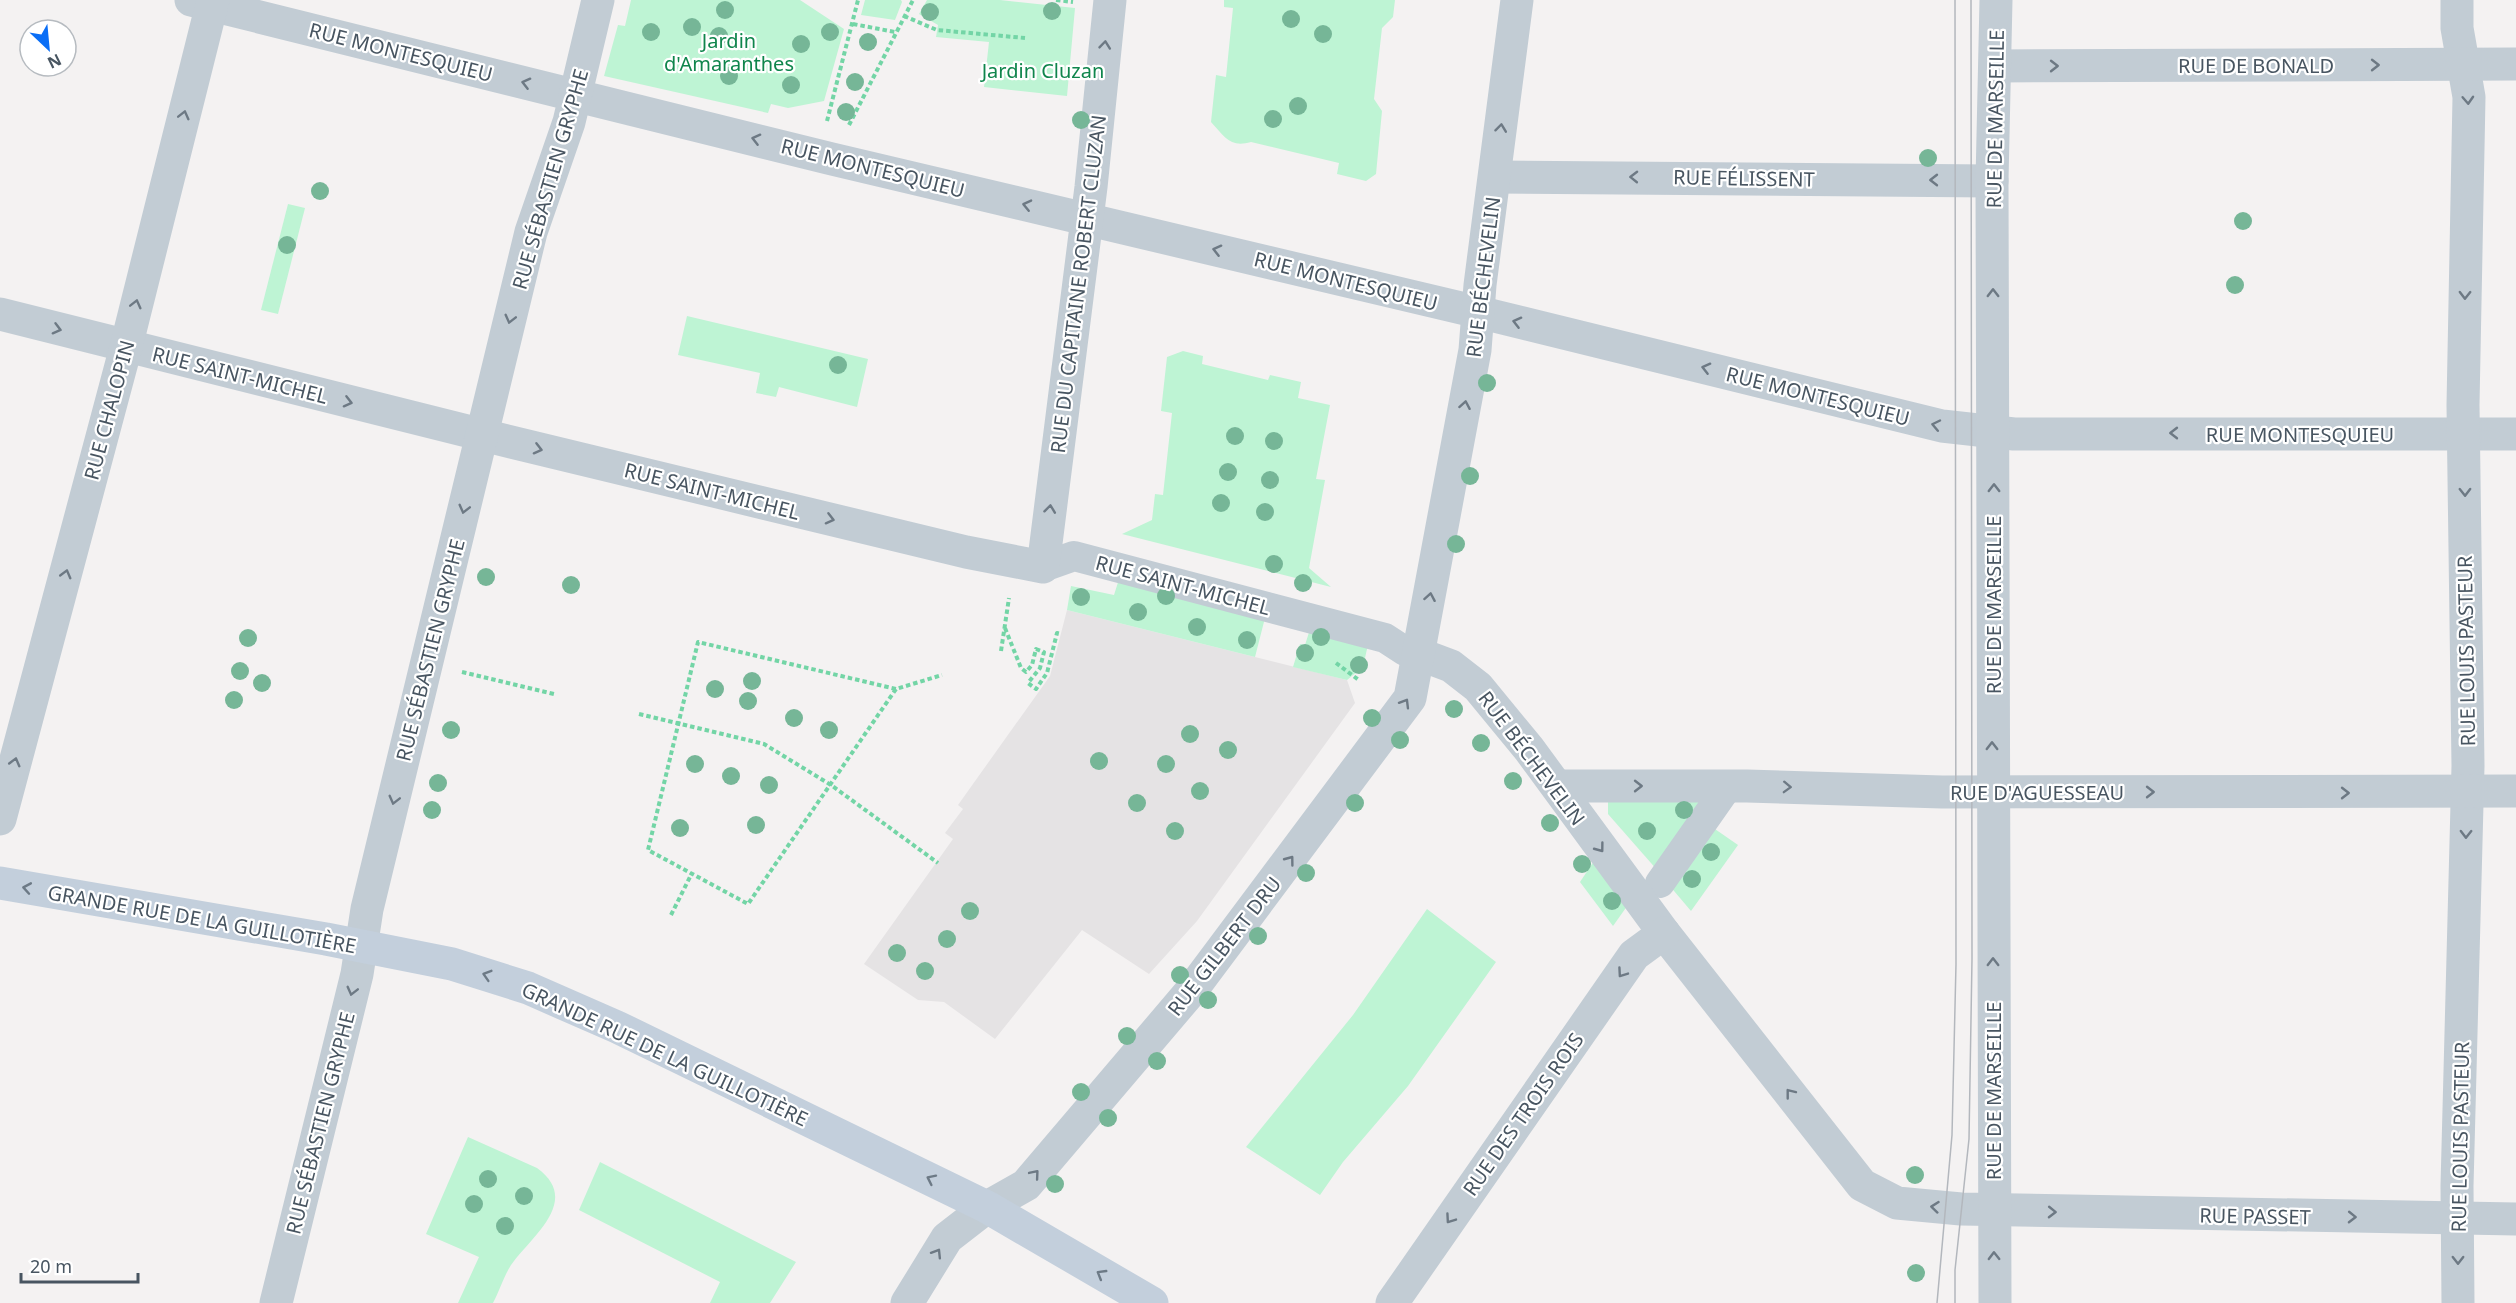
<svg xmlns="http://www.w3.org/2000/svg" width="2516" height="1303" font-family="'Noto Sans',sans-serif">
<rect width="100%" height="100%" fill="#f4f2f2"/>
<path fill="#e5e3e4" d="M 1067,610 L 1347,680 L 1355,703 L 1197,921 L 1149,974 L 1082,930 L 995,1039 L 944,1002 L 918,1000 L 864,964 L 953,839 L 945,833 L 963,809 L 958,805 L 1050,676 Z"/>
<g fill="#bef4d4">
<path d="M 631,0 L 800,0 L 844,29 L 824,101 L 788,108 L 771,104 L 768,113 L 604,76 L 618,25 L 625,26 Z"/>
<path d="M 865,0 L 901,0 L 902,2 L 895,20 L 861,15 Z"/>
<path d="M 927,0 L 1000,0 L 1075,8 L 1067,96 L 984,87 L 989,42 L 936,37 L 938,25 L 919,14 Z"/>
<path d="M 1224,0 L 1395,0 L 1393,17 L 1382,28 L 1374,99 L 1382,111 L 1376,174 L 1366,181 L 1337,174 L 1339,163 L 1251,142 C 1230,148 1225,137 1211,122 L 1216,75 L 1226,77 L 1233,8 L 1224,7 Z"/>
<path d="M 288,204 L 305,208 L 278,314 L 261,310 Z"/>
<path d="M 687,316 L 868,359 L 857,407 L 779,387 L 776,397 L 756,393 L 760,373 L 678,355 Z"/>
<path d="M 1183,351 L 1203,356 L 1202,364 L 1268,380 L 1270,375 L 1301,382 L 1298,398 L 1330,405 L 1316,479 L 1325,480 L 1309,568 L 1331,587 L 1122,534 L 1152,520 L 1155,494 L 1163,495 L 1172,413 L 1161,411 L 1167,357 Z"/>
<path d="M 1120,576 L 1266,614 L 1255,657 L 1067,610 L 1071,586 L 1114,595 Z"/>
<path d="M 1311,626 L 1369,640 L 1363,667 L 1347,680 L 1293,667 L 1300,644 L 1305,645 Z"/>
<path d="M 1711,797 L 1658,871 L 1608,814 L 1608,798 Z"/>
<path d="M 1712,827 L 1738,845 L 1691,911 L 1669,885 Z"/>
<path d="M 1596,858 L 1630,902 L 1613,926 L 1580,882 Z"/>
<path d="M 1427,909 L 1496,962 L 1408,1086 L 1343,1162 L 1320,1195 L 1246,1147 L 1353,1015 Z"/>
<path d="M 468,1137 L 537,1168 C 580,1199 536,1233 514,1261 C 505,1272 500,1290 493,1303 L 458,1303 L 479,1257 L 426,1234 Z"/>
<path d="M 600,1162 L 796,1262 L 770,1303 L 710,1303 L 720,1282 L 579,1210 Z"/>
</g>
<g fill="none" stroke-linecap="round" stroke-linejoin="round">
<g stroke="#73d5a6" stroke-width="4" stroke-dasharray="4.5 3" stroke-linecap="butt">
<path d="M 1056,0 L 1073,2"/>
<path d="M 904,16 L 937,30 L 1025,38"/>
<path d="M 853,24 L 895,32"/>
<path d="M 827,121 L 858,0"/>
<path d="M 849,125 L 913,0"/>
<path d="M 1005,628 L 1021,668 L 1026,672 L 1032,665 L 1036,649 L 1044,652 L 1040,668 L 1028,683 L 1036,689 L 1047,673 L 1057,633 L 1061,634"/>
<path d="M 1001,651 L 1009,598"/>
<path d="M 1336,663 L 1360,681"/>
<path d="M 462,672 L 554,694"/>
<path d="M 896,689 L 748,904 L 648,850 L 698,642 L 896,689 L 942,675"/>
<path d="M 639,714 L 764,744 L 831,785 L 938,863"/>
<path d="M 671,915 L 692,873"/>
</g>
<g stroke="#c2ccd4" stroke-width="30">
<path d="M 1043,567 L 1074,556 L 1385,638 L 1405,651 L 1419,654"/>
<path d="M 1660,883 L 1728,786"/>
</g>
<g stroke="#c2ccd4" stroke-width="33">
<path d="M 191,0 L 832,159 L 1478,312 L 1942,426 L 2014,434 L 2516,434"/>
<path d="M 2457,0 L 2457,28 L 2469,97 L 2463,405 L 2468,766 L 2457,1186 L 2458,1303"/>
<path d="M 1996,66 L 2516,64"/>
<path d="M 1495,177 L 1992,181"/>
<path d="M 0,314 L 507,441 L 966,552 L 1043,567 L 1091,187 L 1110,0"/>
<path d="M 1419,654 L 1451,666 L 1478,687 L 1529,749 L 1664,933 L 1862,1185 L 1897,1203 L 1961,1209 L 2516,1219"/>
<path d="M 1558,786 L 1747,786 L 1942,792 L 2516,791"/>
<path d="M 0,819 L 126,347 L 213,0"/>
<path d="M 276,1303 L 357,974 L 367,909 L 531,232 L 569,122 L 598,0"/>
<path d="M 907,1303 L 947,1238 L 987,1207 L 1026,1185 L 1191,991 L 1410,698 L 1475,350 L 1480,285 L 1517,0"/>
<path d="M 1392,1303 L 1634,955 L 1664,933"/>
</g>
<path stroke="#c2ccd4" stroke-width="33" d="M 1995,1303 L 1992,181 L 1996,0"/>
<path stroke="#c3cfdc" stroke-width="33" d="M 0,883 L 326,939 L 452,964 L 528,988 L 617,1027 L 987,1207 L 1152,1303"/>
<g stroke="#b3b7bd" stroke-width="1.5">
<path d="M 1937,1303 L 1952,1135 L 1956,964 L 1955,0"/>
<path d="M 1955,1303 L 1955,1270 L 1969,1139 L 1972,959 L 1971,0"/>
</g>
</g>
<g fill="#76b697">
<circle cx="725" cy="10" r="9"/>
<circle cx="1052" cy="11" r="9"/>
<circle cx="930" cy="12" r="9"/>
<circle cx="1291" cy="19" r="9"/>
<circle cx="692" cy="27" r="9"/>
<circle cx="651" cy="32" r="9"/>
<circle cx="830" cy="32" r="9"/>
<circle cx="1323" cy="34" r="9"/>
<circle cx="719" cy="36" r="9"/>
<circle cx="868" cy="42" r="9"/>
<circle cx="801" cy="44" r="9"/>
<circle cx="729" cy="76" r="9"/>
<circle cx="855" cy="82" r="9"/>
<circle cx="791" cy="85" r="9"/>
<circle cx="1298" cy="106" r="9"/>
<circle cx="846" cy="112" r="9"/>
<circle cx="1273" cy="119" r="9"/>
<circle cx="1081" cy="120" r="9"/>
<circle cx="1928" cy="158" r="9"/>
<circle cx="320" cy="191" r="9"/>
<circle cx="2243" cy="221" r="9"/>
<circle cx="287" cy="245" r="9"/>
<circle cx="2235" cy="285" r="9"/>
<circle cx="838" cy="365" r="9"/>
<circle cx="1487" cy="383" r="9"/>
<circle cx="1235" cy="436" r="9"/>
<circle cx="1274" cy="441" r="9"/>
<circle cx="1228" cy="472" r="9"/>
<circle cx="1470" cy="476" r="9"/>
<circle cx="1270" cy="480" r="9"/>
<circle cx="1221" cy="503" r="9"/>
<circle cx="1265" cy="512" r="9"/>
<circle cx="1456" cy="544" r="9"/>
<circle cx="1274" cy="564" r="9"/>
<circle cx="486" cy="577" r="9"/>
<circle cx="1303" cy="583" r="9"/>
<circle cx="571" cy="585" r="9"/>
<circle cx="1166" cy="596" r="9"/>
<circle cx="1081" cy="597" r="9"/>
<circle cx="1138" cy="612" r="9"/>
<circle cx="1197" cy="627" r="9"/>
<circle cx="1321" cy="637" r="9"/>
<circle cx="248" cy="638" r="9"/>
<circle cx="1247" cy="640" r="9"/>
<circle cx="1305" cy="653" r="9"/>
<circle cx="1359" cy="665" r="9"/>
<circle cx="240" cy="671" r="9"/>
<circle cx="752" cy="681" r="9"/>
<circle cx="262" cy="683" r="9"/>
<circle cx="715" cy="689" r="9"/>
<circle cx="234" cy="700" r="9"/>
<circle cx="748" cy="701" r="9"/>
<circle cx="1454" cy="709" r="9"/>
<circle cx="794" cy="718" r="9"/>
<circle cx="1372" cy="718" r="9"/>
<circle cx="451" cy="730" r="9"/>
<circle cx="829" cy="730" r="9"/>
<circle cx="1190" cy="734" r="9"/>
<circle cx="1400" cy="740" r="9"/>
<circle cx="1481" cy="743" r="9"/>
<circle cx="1228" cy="750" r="9"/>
<circle cx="1099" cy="761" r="9"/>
<circle cx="695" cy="764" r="9"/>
<circle cx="1166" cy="764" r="9"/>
<circle cx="731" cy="776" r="9"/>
<circle cx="1513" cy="781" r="9"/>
<circle cx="438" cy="783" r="9"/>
<circle cx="769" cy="785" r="9"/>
<circle cx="1200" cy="791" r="9"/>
<circle cx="1137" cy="803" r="9"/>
<circle cx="1355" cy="803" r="9"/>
<circle cx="432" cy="810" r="9"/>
<circle cx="1684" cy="810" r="9"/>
<circle cx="1550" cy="823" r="9"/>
<circle cx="756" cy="825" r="9"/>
<circle cx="680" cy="828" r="9"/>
<circle cx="1175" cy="831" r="9"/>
<circle cx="1647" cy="831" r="9"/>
<circle cx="1711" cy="852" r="9"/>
<circle cx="1582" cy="864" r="9"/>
<circle cx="1306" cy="873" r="9"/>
<circle cx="1692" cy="879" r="9"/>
<circle cx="1612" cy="901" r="9"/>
<circle cx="970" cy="911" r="9"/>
<circle cx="1258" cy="936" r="9"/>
<circle cx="947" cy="939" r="9"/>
<circle cx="897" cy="953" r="9"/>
<circle cx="925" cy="971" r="9"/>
<circle cx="1180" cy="975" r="9"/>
<circle cx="1208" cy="1000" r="9"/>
<circle cx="1127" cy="1036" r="9"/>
<circle cx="1157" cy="1061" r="9"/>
<circle cx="1081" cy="1092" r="9"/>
<circle cx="1108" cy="1118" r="9"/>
<circle cx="1915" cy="1175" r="9"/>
<circle cx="488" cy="1179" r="9"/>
<circle cx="1055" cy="1184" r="9"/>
<circle cx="524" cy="1196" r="9"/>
<circle cx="474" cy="1204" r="9"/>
<circle cx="505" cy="1226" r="9"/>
<circle cx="1916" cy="1273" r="9"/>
</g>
<defs><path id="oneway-chevron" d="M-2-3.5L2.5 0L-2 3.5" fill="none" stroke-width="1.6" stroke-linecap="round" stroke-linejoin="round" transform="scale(1.5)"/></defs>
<g stroke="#6d7984">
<use href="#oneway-chevron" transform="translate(1105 45) rotate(-84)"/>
<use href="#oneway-chevron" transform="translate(2375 65)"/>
<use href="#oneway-chevron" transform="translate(2054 66)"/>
<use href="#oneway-chevron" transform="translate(526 83) rotate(-166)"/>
<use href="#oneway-chevron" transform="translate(2468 100) rotate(87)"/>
<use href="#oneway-chevron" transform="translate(184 115) rotate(-76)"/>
<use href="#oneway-chevron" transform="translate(1501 128) rotate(-83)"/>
<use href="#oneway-chevron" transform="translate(756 139) rotate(-166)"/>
<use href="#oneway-chevron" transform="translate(1634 177) rotate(-179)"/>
<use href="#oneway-chevron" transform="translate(1934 180) rotate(-180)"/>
<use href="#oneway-chevron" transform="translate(1027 205) rotate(-167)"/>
<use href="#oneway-chevron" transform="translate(1217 250) rotate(-166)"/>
<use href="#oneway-chevron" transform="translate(1993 293) rotate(-90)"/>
<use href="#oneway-chevron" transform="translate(2465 295) rotate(91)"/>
<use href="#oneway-chevron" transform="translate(136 304) rotate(-76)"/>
<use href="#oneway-chevron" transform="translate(510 319) rotate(104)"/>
<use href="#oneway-chevron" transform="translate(1517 322) rotate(-166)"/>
<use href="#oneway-chevron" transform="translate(57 329) rotate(15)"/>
<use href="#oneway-chevron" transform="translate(1706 368) rotate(-166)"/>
<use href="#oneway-chevron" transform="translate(348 402) rotate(14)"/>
<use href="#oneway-chevron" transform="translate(1465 405) rotate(-80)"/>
<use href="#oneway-chevron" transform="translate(1936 425) rotate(-168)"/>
<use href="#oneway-chevron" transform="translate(2174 433) rotate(-180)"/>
<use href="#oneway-chevron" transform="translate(538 449) rotate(14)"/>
<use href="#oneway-chevron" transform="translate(1994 488) rotate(-90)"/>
<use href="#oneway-chevron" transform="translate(2465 492) rotate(89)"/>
<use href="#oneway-chevron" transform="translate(464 509) rotate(104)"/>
<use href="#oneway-chevron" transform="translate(1050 509) rotate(-83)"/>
<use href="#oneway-chevron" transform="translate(830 519) rotate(14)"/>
<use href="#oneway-chevron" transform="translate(66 574) rotate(-75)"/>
<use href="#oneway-chevron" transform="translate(1430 597) rotate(-80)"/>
<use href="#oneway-chevron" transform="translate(1405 703) rotate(-59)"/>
<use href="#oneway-chevron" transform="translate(1992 746) rotate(-90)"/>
<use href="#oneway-chevron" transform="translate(15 762) rotate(-75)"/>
<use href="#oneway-chevron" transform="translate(1638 786)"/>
<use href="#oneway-chevron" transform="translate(1787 787) rotate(2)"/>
<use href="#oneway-chevron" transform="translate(2150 792)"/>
<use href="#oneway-chevron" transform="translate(2345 793)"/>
<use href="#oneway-chevron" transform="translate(394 800) rotate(104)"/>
<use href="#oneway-chevron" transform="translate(2466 834) rotate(91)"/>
<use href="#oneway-chevron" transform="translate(1600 848) rotate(53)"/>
<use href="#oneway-chevron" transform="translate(1290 860) rotate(-53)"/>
<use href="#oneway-chevron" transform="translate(1993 962) rotate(-90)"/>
<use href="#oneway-chevron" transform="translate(1622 973) rotate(125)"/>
<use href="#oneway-chevron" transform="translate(352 991) rotate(104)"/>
<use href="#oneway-chevron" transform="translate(1790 1093) rotate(-128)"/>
<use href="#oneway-chevron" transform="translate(1035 1174) rotate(-50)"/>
<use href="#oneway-chevron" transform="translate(1935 1207) rotate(-174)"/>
<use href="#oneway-chevron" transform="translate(2052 1212) rotate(1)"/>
<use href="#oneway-chevron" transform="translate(2352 1217) rotate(1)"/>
<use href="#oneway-chevron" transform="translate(1450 1219) rotate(125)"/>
<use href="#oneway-chevron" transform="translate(937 1253) rotate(-58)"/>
<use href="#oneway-chevron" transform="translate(1994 1256) rotate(-91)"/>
<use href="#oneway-chevron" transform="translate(2458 1260) rotate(90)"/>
</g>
<g stroke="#6d7a86">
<use href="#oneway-chevron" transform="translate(27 888) rotate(-170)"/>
<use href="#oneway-chevron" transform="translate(487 975) rotate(-163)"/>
<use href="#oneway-chevron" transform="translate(931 1179) rotate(-154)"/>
<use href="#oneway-chevron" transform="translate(1101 1274) rotate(-149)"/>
</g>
<g text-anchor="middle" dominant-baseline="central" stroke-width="4.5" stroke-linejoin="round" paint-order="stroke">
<g font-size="20" fill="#0f854c" stroke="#fff">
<text x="729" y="40">Jardin<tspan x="729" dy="23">d'Amaranthes</tspan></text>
<text x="1043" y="70">Jardin Cluzan</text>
</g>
<g font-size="20" fill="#485561" stroke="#fff">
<text transform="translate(401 52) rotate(14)">RUE MONTESQUIEU</text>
<text x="2256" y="65">RUE DE BONALD</text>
<text transform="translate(1995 119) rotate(-89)">RUE DE MARSEILLE</text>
<text transform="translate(873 168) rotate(14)">RUE MONTESQUIEU</text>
<text transform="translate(1744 178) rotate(1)">RUE FÉLISSENT</text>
<text transform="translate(550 179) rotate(-74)">RUE SÉBASTIEN GRYPHE</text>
<text transform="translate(1483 277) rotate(-83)">RUE BÉCHEVELIN</text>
<text transform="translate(1346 281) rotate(14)">RUE MONTESQUIEU</text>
<text transform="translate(1078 284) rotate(-83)">RUE DU CAPITAINE ROBERT CLUZAN</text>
<text transform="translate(240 375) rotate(14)">RUE SAINT-MICHEL</text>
<text transform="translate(1818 396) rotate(14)">RUE MONTESQUIEU</text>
<text transform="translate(109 410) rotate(-75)">RUE CHALOPIN</text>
<text x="2300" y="434">RUE MONTESQUIEU</text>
<text transform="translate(712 491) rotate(14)">RUE SAINT-MICHEL</text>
<text transform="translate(1183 585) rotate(15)">RUE SAINT-MICHEL</text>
<text transform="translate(1993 605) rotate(-90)">RUE DE MARSEILLE</text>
<text transform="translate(430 650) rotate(-76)">RUE SÉBASTIEN GRYPHE</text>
<text transform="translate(2466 651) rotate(-91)">RUE LOUIS PASTEUR</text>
<text transform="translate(1532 758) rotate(53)">RUE BÉCHEVELIN</text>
<text x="2037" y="792">RUE D'AGUESSEAU</text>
<text transform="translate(202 919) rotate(10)">GRANDE RUE DE LA GUILLOTIÈRE</text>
<text transform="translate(1224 946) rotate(-52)">RUE GILBERT DRU</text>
<text transform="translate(665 1054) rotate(25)">GRANDE RUE DE LA GUILLOTIÈRE</text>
<text transform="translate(1993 1091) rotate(-90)">RUE DE MARSEILLE</text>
<text transform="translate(1523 1114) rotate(-55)">RUE DES TROIS ROIS</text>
<text transform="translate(320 1123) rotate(-76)">RUE SÉBASTIEN GRYPHE</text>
<text transform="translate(2460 1137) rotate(-89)">RUE LOUIS PASTEUR</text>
<text transform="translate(2255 1216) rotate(1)">RUE PASSET</text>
</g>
</g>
<g transform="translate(48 48) rotate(154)"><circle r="28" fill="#ffffff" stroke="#b6bbc0" stroke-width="1.5"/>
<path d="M0-4.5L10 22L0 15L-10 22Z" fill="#0a6ef6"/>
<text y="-9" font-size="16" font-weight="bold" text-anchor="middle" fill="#485561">N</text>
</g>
<path d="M21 1273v9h117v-9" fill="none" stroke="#485561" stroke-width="3"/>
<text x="30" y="1273" font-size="18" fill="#485561" stroke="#ffffff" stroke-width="4.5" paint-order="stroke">20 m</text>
</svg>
